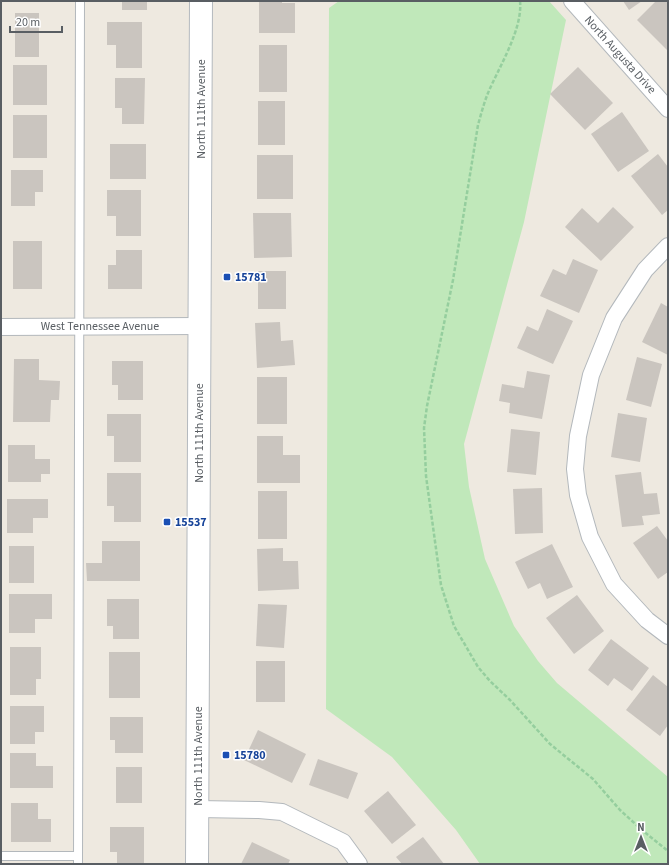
<svg xmlns="http://www.w3.org/2000/svg" width="669" height="865" font-family="'Source Sans 3',sans-serif">
<rect width="100%" height="100%" fill="#eee9e0"/>
<path fill="#c0e8ba" d="M 339,1 L 549,1 L 566,20 L 524,222 L 464,444 L 469,487 L 485,559 L 514,626 L 538,661 L 557,683 L 668,777 L 668,864 L 480,864 L 456,830 L 392,757 L 326,709 L 329,8 Z"/>
<g fill="#cac5bf">
<rect x="122" y="1" width="25" height="9"/>
<path d="M 259,1 L 282,1 L 282,3 L 295,3 L 295,33 L 259,33 Z"/>
<path d="M 623,1 L 642,1 L 629,10 Z"/>
<path d="M 656,1 L 668,1 L 667,50 L 637,20 Z"/>
<rect x="15" y="13" width="24" height="44"/>
<path d="M 107,22 L 142,22 L 142,68 L 116,68 L 116,45 L 107,45 Z"/>
<rect x="259" y="45" width="28" height="47"/>
<rect x="13" y="65" width="34" height="40"/>
<path d="M 578,67 L 613,103 L 585,130 L 550,94 Z"/>
<path d="M 115,78 L 145,78 L 144,124 L 122,124 L 122,108 L 115,108 Z"/>
<rect x="258" y="101" width="27" height="44"/>
<path d="M 622,112 L 649,151 L 618,172 L 591,134 Z"/>
<rect x="13" y="115" width="34" height="43"/>
<rect x="110" y="144" width="36" height="35"/>
<path d="M 658,154 L 668,167 L 668,210 L 662,215 L 631,176 Z"/>
<rect x="257" y="155" width="36" height="44"/>
<path d="M 11,170 L 43,170 L 43,192 L 35,192 L 35,206 L 11,206 Z"/>
<path d="M 107,190 L 141,190 L 141,236 L 116,236 L 116,216 L 107,216 Z"/>
<path d="M 613,207 L 634,227 L 601,261 L 565,227 L 582,208 L 598,223 Z"/>
<path d="M 253,213 L 291,213 L 292,257 L 254,258 Z"/>
<rect x="13" y="241" width="29" height="48"/>
<path d="M 116,250 L 142,250 L 142,289 L 108,289 L 108,265 L 116,265 Z"/>
<path d="M 573,259 L 598,270 L 579,313 L 540,296 L 553,269 L 566,275 Z"/>
<rect x="258" y="271" width="28" height="38"/>
<path d="M 661,303 L 668,307 L 668,355 L 642,342 Z"/>
<path d="M 547,309 L 573,321 L 553,364 L 517,348 L 527,326 L 538,331 Z"/>
<path d="M 280,322 L 281,341 L 293,340 L 295,365 L 257,368 L 255,323 Z"/>
<path d="M 637,357 L 662,364 L 651,407 L 626,400 Z"/>
<path d="M 14,359 L 39,359 L 39,380 L 60,381 L 59,400 L 51,400 L 50,422 L 13,422 Z"/>
<path d="M 112,361 L 143,361 L 143,400 L 118,400 L 118,385 L 112,385 Z"/>
<path d="M 527,371 L 550,375 L 542,419 L 509,413 L 510,403 L 499,401 L 502,384 L 524,388 Z"/>
<rect x="257" y="377" width="30" height="47"/>
<path d="M 618,413 L 647,418 L 640,462 L 611,457 Z"/>
<path d="M 107,414 L 141,414 L 141,462 L 114,462 L 114,436 L 107,436 Z"/>
<path d="M 511,429 L 540,432 L 536,475 L 507,472 Z"/>
<path d="M 257,436 L 283,436 L 283,455 L 300,455 L 300,483 L 257,483 Z"/>
<path d="M 8,445 L 35,445 L 35,459 L 50,459 L 50,474 L 41,474 L 41,482 L 8,482 Z"/>
<path d="M 641,472 L 644,494 L 657,493 L 660,514 L 642,516 L 644,525 L 622,527 L 615,475 Z"/>
<path d="M 107,473 L 141,473 L 141,522 L 114,522 L 114,506 L 107,506 Z"/>
<path d="M 542,488 L 543,533 L 515,534 L 513,489 Z"/>
<rect x="258" y="491" width="29" height="48"/>
<path d="M 7,499 L 48,499 L 48,518 L 33,518 L 33,533 L 7,533 Z"/>
<path d="M 657,526 L 668,541 L 668,572 L 658,579 L 633,543 Z"/>
<path d="M 102,541 L 140,541 L 140,581 L 87,581 L 86,563 L 102,563 Z"/>
<path d="M 552,544 L 573,587 L 547,599 L 540,583 L 528,589 L 515,562 Z"/>
<rect x="9" y="546" width="25" height="37"/>
<path d="M 283,548 L 283,561 L 298,561 L 299,589 L 258,591 L 257,549 Z"/>
<path d="M 9,594 L 52,594 L 52,619 L 35,619 L 35,633 L 9,633 Z"/>
<path d="M 577,595 L 604,631 L 574,654 L 546,618 Z"/>
<path d="M 107,599 L 139,599 L 139,639 L 113,639 L 113,626 L 107,626 Z"/>
<path d="M 258,604 L 287,605 L 284,648 L 256,646 Z"/>
<path d="M 611,639 L 649,668 L 632,691 L 614,678 L 608,686 L 588,670 Z"/>
<path d="M 10,647 L 41,647 L 41,679 L 36,679 L 36,695 L 10,695 Z"/>
<rect x="109" y="652" width="31" height="46"/>
<rect x="256" y="661" width="29" height="41"/>
<path d="M 653,675 L 668,687 L 668,725 L 660,736 L 626,710 Z"/>
<path d="M 10,706 L 44,706 L 44,732 L 35,732 L 35,744 L 10,744 Z"/>
<path d="M 110,717 L 143,717 L 143,753 L 115,753 L 115,740 L 110,740 Z"/>
<path d="M 258,730 L 306,754 L 292,783 L 244,760 Z"/>
<path d="M 10,753 L 36,753 L 36,766 L 53,766 L 53,788 L 10,788 Z"/>
<path d="M 318,759 L 358,773 L 348,799 L 309,785 Z"/>
<rect x="116" y="767" width="26" height="36"/>
<path d="M 388,791 L 416,825 L 392,844 L 364,811 Z"/>
<path d="M 11,803 L 38,803 L 38,819 L 51,819 L 51,842 L 11,842 Z"/>
<path d="M 110,827 L 144,827 L 144,864 L 117,864 L 117,852 L 110,852 Z"/>
<path d="M 423,837 L 444,864 L 402,864 L 396,857 Z"/>
<path d="M 252,842 L 290,860 L 288,864 L 241,864 Z"/>
</g>
<g fill="none" stroke-linecap="round" stroke-linejoin="round">
<g stroke="#b3b8bc" stroke-width="10">
<g id="lane">
<path d="M 1,856 L 78,856"/>
<path d="M 78,864 L 80,1"/>
</g>
</g>
<g stroke="#b3b8bc" stroke-width="18">
<g id="street">
<path d="M 572,1 L 668,109"/>
<path d="M 668,246 L 645,270 L 614,318 L 591,375 L 578,436 L 575,469 L 578,495 L 590,537 L 614,584 L 647,620 L 668,636"/>
<path d="M 1,327 L 200,326"/>
<path d="M 198,809 L 259,810 L 282,812 L 343,842 L 359,864"/>
</g>
</g>
<g stroke="#b4b9be" stroke-width="24">
<path id="secondary" d="M 197,864 L 201,1"/>
</g>
<path stroke="#95ce9e" stroke-width="2.5" stroke-dasharray="4 2" stroke-linecap="butt" d="M 520,1 C 523,29 499,67 488,93 C 484,103 481,114 478,125 L 453,280 L 427,406 L 424,428 L 426,476 L 441,585 L 454,626 L 478,667 L 490,681 L 510,700 L 550,744 L 593,779 L 620,810 L 642,830 L 668,851"/>
<use href="#lane" stroke="#fff" stroke-width="8"/>
<use href="#street" stroke="#fff" stroke-width="16"/>
<use href="#secondary" stroke="#fff" stroke-width="22"/>
</g>
<g fill="#1a4fb4" stroke="#fff" stroke-width="1.5">
<rect x="223" y="273" width="8" height="8" rx="2"/>
<rect x="163" y="518" width="8" height="8" rx="2"/>
<rect x="222" y="751" width="8" height="8" rx="2"/>
</g>
<g text-anchor="middle" dominant-baseline="central" stroke-width="3" stroke-linejoin="round" paint-order="stroke">
<g font-size="12" fill="#595e63" stroke="#fff">
<text transform="translate(620 55) rotate(48)">North Augusta Drive</text>
<text transform="translate(201 109) rotate(-90)">North 111th Avenue</text>
<text x="100" y="326">West Tennessee Avenue</text>
<text transform="translate(199 433) rotate(-90)">North 111th Avenue</text>
<text transform="translate(198 756) rotate(-90)">North 111th Avenue</text>
</g>
<g font-size="12" font-weight="bold" fill="#164399" stroke="#fff" text-anchor="start">
<text x="235" y="277">15781</text>
<text x="175" y="522">15537</text>
<text x="234" y="755">15780</text>
</g>
</g>
<rect width="669" height="865" fill="none" stroke="#595e63" stroke-width="4"/>
<g transform="translate(641 837)" stroke="#ffffff" stroke-width="3" paint-order="stroke">
<path d="M0-3L7 15L0 10L-7 15Z" fill="#595e63"/>
<text y="-6" font-size="11" font-weight="bold" text-anchor="middle" fill="#595e63">N</text>
</g>
<path d="M10 26v6h52v-6" fill="none" stroke="#595e63" stroke-width="2"/>
<text x="16" y="26" font-size="12" fill="#595e63" stroke="#ffffff" stroke-width="3" paint-order="stroke">20 m</text>
</svg>
